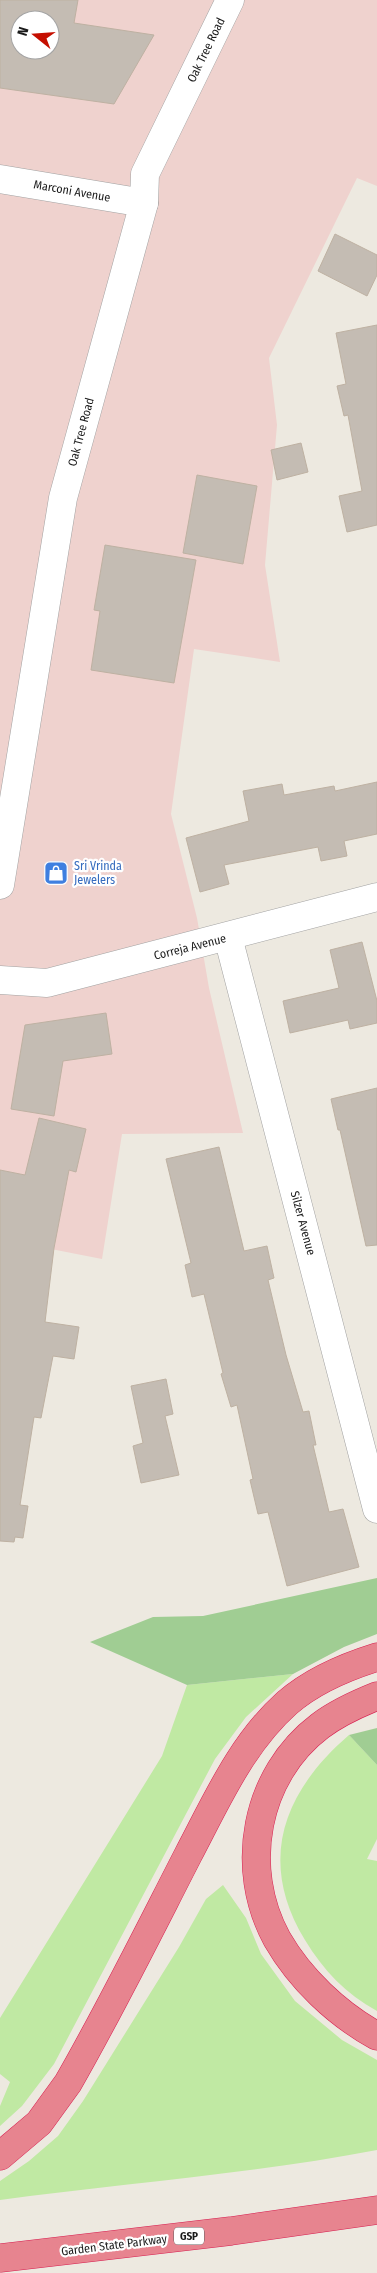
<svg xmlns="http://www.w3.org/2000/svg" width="377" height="2273" font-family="'Fira Sans Condensed',sans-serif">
<rect width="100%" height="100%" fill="#ede9e0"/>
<path fill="#efd2ce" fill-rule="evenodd" d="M 0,0 L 377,0 L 377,186 L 357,178 L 269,358 L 277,425 L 265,565 L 280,662 L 194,649 L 171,814 L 197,918 L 209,988 L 243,1133 L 122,1134 L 102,1259 L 0,1239 ZM 20,20 L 50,20 L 50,50 L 20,50 Z"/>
<g fill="#c0e9a3">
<path d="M 293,1674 L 246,1717 L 215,1759 L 54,2064 L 22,2106 L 0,2126 L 0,2106 L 10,2082 L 0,2074 L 0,2018 L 162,1756 L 187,1685 Z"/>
<path d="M 349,1735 L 377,1765 L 377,1839 L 367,1859 L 377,1861 L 377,2011 C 346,1994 323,1970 305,1940 C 257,1861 283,1792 349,1735 Z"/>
<path d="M 223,1885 L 246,1918 L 261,1954 L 295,2001 L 342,2040 L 377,2060 L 377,2150 C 253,2174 125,2183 0,2200 L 0,2181 L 29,2161 L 58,2136 L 83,2101 L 179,1947 L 206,1899 Z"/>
</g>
<g fill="#a0cd93">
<path d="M 377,1578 L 377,1634 L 344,1647 L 293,1674 L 187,1685 L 90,1642 L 153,1617 L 203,1616 Z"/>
<path d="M 377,1728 L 377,1765 L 349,1735 Z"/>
</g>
<g fill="#c4bcb3" stroke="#beb1a2" fill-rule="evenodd">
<path d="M 0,0 L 78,0 L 74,23 L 154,35 L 114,104 L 0,88 ZM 20,20 L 50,20 L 50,50 L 20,50 Z"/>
<path d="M 335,234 L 377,255 L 377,275 L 367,296 L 318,271 Z"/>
<path d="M 377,325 L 377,525 L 347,532 L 339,496 L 362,491 L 348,415 L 344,416 L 337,386 L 346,384 L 336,333 Z"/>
<path d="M 301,443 L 308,472 L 277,480 L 271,450 Z"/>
<path d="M 197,475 L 257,486 L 243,564 L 183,553 Z"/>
<path d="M 105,545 L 196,560 L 174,683 L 91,670 L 100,611 L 94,610 Z"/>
<path d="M 377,782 L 377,834 L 344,841 L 347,856 L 321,861 L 318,847 L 224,865 L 229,884 L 200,892 L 186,838 L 249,821 L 243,791 L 282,784 L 284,795 L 334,786 L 335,791 Z"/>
<path d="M 362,942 L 377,1001 L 377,1023 L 350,1029 L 348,1020 L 290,1033 L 283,1001 L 339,988 L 330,950 Z"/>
<path d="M 106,1013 L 112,1054 L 63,1061 L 54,1116 L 11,1109 L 25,1025 Z"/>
<path d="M 377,1088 L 377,1245 L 366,1246 L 340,1130 L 338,1130 L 331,1099 Z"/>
<path d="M 39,1118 L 86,1129 L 76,1172 L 69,1170 L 54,1248 L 45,1322 L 79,1327 L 74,1359 L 53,1356 L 41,1418 L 34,1417 L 20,1505 L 28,1506 L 23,1538 L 15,1537 L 14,1542 L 0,1541 L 0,1170 L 25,1175 Z"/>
<path d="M 219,1147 L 244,1251 L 267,1246 L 274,1278 L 268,1280 L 286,1355 L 303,1412 L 309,1411 L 316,1445 L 313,1445 L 329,1512 L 343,1509 L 359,1567 L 287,1586 L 268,1512 L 258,1514 L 250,1480 L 253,1479 L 237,1405 L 231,1407 L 221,1374 L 223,1373 L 204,1294 L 192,1297 L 185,1265 L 191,1263 L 166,1159 Z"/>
<path d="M 166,1379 L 173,1414 L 165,1416 L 179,1475 L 141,1483 L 133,1446 L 143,1443 L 131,1386 Z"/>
</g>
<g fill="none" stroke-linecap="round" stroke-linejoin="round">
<g stroke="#a2a2a2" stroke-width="29">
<g id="minor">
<path d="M 0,179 L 144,203"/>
<path d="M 0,885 L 63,498 L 144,203 L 145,174 L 230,0"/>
<path d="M 228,937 L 377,1509"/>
<path d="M 0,980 L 47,983 L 377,897"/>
</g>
</g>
<g stroke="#d72051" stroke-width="29">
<g id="highway">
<path d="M 377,1696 C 357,1704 337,1713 320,1726 C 255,1775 238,1868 277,1939 C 300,1979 337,2014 377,2036"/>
<path d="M 0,2156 L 39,2123 L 68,2083 C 111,2008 149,1931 188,1855 C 216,1802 241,1744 287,1703 C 312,1681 345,1667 377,1657"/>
<path d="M 0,2258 L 231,2231 L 377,2210"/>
</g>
</g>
<use href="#minor" stroke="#fff" stroke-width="28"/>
<use href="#highway" stroke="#e7848f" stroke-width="28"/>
</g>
<defs>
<g id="shop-square" transform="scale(1.25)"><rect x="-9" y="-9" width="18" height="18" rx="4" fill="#3f7fe0" stroke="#fff"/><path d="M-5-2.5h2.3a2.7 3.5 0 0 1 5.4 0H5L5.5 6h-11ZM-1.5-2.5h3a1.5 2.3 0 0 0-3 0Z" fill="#fff"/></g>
</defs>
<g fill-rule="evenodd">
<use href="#shop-square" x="56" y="873"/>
</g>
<g text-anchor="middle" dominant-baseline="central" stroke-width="4.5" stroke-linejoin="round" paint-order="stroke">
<rect fill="#fff" stroke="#5f5f5f" stroke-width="1" x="174" y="2227.5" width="30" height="17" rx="4"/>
<g font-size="11" font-weight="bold" fill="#1b1b1b">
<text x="189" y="2236">GSP</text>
</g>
<g font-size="12" fill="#1b1b1b" stroke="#fff">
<text transform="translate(206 50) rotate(-64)">Oak Tree Road</text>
<text transform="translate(72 191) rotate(10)">Marconi Avenue</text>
<text transform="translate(81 432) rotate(-75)">Oak Tree Road</text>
<text transform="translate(190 947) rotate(-14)">Correja Avenue</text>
<text transform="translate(303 1223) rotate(75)">Silzer Avenue</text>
<text transform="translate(114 2245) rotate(-7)">Garden State Parkway</text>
</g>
<g font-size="12" fill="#366cbe" stroke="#fff" text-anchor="start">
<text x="74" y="866">Sri Vrinda<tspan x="74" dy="14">Jewelers</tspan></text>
</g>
</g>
<g transform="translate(35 35) rotate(287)"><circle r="24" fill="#ffffff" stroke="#a4a4a4"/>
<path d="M0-4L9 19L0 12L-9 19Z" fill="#c50f00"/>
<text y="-8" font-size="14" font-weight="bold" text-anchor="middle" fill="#1b1b1b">N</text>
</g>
</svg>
